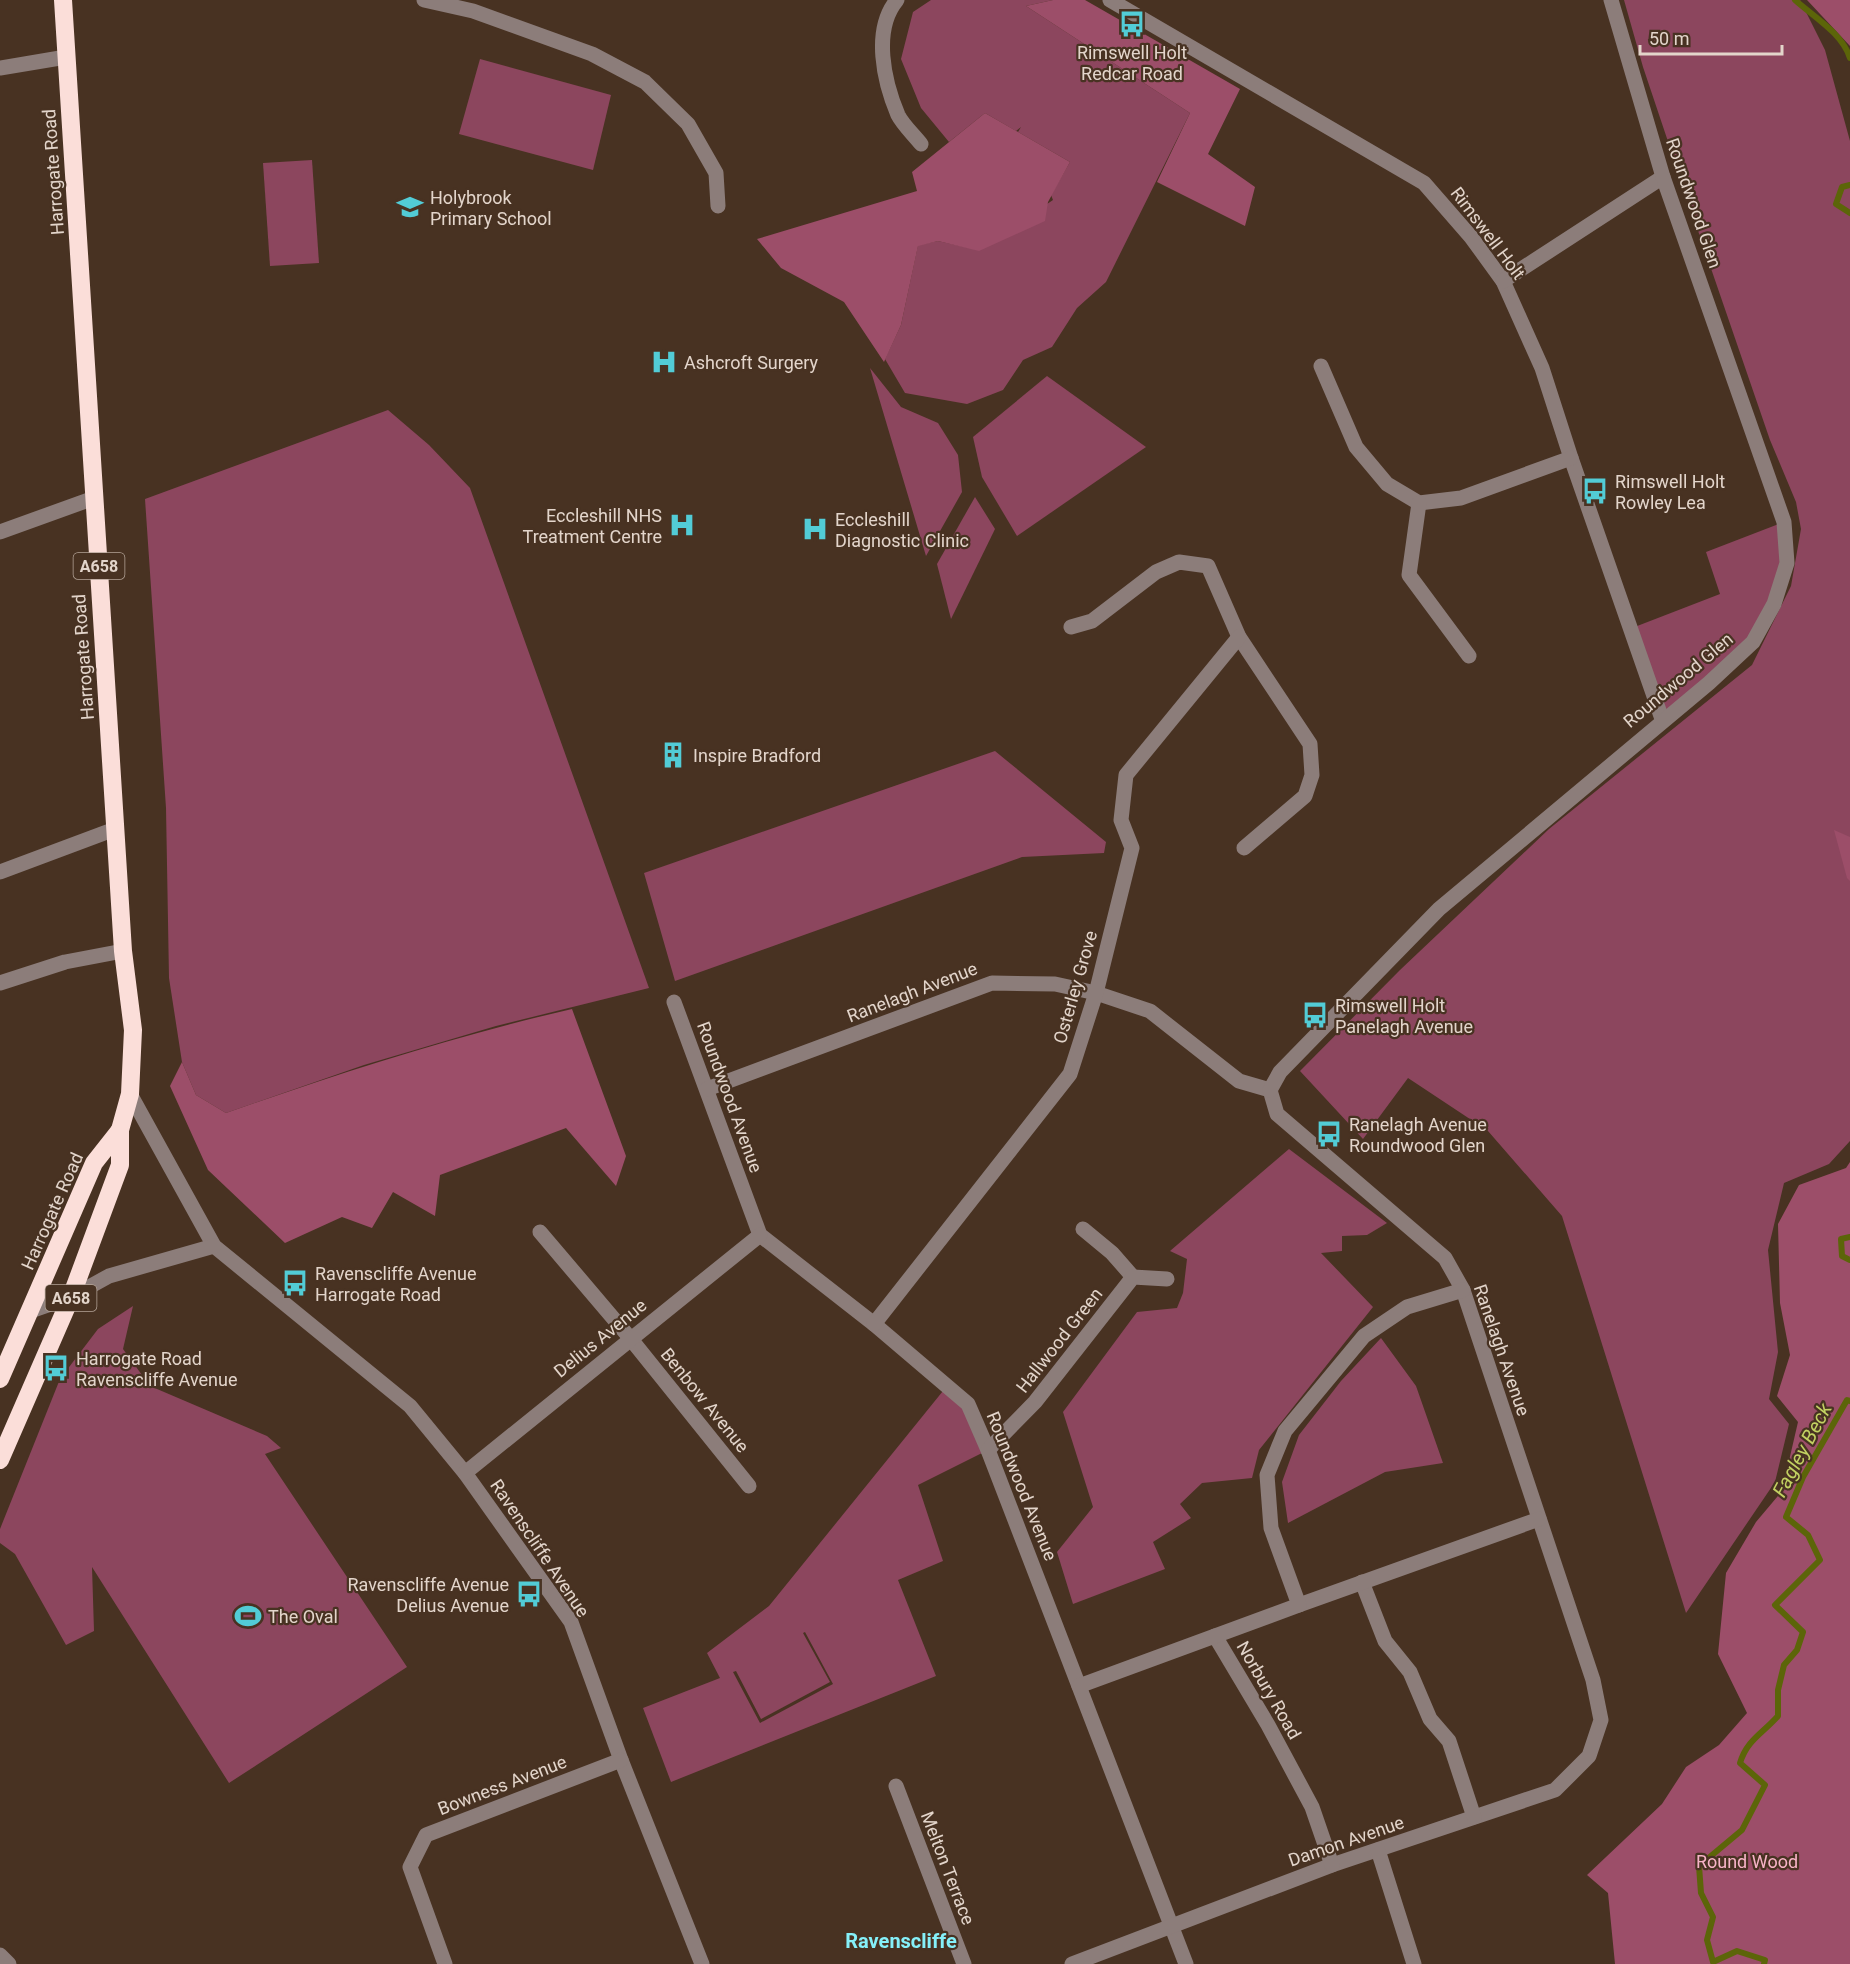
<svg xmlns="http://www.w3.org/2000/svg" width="1850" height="1964" font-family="Roboto,sans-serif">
<rect width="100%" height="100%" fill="#483222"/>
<g fill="#8c465e" fill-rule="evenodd">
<path d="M 931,0 L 1053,0 L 1026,6 L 1190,113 L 1106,282 L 1077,308 L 1052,347 L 1023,360 L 1003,390 L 967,404 L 905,393 L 885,359 L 901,325 L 918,245 L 938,241 L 979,250 L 1053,200 L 1051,195 L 1070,162 L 1018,132 L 1021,127 L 1016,131 L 985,113 L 949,142 L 921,108 L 901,59 L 913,12 Z"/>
<path d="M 1624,0 L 1800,0 L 1825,50 L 1850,141 L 1850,1141 L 1829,1164 L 1784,1183 L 1768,1250 L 1778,1352 L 1769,1399 L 1789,1424 L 1775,1482 L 1686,1613 L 1562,1216 L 1488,1131 L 1408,1078 L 1363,1139 L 1300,1071 L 1400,970 L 1549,829 L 1752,665 L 1791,586 L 1801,529 L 1796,502 L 1770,440 L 1694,219 L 1643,67 Z"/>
<path d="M 480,59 L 611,95 L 593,170 L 459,134 Z"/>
<path d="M 312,160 L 319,263 L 270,266 L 263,163 Z"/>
<path d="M 870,368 L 901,407 L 938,423 L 958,455 L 962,492 L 926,556 Z"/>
<path d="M 1047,376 L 1146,447 L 1017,536 L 982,477 L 973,437 Z"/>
<path d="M 388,410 L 429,445 L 470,488 L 649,988 L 496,1026 L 364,1065 L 226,1113 L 196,1095 L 182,1062 L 169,978 L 166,808 L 145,499 Z"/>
<path d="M 975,497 L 995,529 L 951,619 L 937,564 Z"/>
<path d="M 1784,522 L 1787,563 L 1753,642 L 1662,719 L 1632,628 L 1720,594 L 1706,552 Z"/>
<path d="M 995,751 L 1106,842 L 1104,853 L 1022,857 L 675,981 L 644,873 Z"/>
<path d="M 1289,1149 L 1387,1223 L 1367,1235 L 1342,1236 L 1342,1251 L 1321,1253 L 1373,1307 L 1259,1450 L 1252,1478 L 1202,1483 L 1180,1504 L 1191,1518 L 1153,1542 L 1165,1569 L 1073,1604 L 1057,1552 L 1093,1507 L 1063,1412 L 1137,1312 L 1177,1308 L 1183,1293 L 1187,1259 L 1170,1251 Z"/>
<path d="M 133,1306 L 123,1349 L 150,1386 L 267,1436 L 281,1448 L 265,1454 L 407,1667 L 229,1783 L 92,1567 L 94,1631 L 66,1645 L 15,1554 L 0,1543 L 0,1529 L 60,1379 L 98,1329 Z"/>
<path d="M 1381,1338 L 1416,1386 L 1443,1463 L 1385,1472 L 1288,1523 L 1282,1482 L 1299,1435 L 1341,1381 Z"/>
<path d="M 947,1386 L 968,1404 L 988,1450 L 918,1485 L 943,1561 L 898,1580 L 936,1676 L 671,1782 L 643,1708 L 720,1678 L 707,1653 L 769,1606 ZM 805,1632 L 833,1684 L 760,1723 L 733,1672 L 736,1671 L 761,1719 L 830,1682 L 803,1633 Z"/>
</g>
<g fill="#9c4e69">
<path d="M 1053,0 L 1085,0 L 1240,89 L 1208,154 L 1255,187 L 1245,226 L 1157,182 L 1190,113 L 1026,6 Z"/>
<path d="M 1807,0 L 1850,0 L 1850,46 Z"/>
<path d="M 985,113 L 1070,162 L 1048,202 L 1045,221 L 979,251 L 938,241 L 918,246 L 901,325 L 884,362 L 844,302 L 781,268 L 757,239 L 917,191 L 912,172 Z"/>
<path d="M 1834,830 L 1850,837 L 1850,881 L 1847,878 Z"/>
<path d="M 572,1009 L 626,1156 L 616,1186 L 566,1128 L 440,1175 L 435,1216 L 393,1192 L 372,1228 L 342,1217 L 285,1243 L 208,1170 L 170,1086 L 182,1062 L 196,1095 L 226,1113 C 340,1073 454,1036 572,1009 Z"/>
<path d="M 1850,1162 L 1850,1964 L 1615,1964 L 1608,1893 L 1587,1875 L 1662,1804 L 1686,1767 L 1719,1745 L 1747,1713 L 1718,1654 L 1726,1573 L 1756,1522 L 1782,1491 L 1798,1422 L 1777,1396 L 1790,1355 L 1780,1303 L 1778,1224 L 1799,1185 L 1846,1168 Z"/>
</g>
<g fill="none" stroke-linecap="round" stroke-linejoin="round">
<g stroke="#5c6509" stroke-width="6">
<path d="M 1795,0 C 1814,17 1842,33 1850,58"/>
<path d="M 1850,185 L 1842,187 L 1836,204 L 1850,213"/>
<path d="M 1850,1237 L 1841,1239 L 1842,1256 L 1850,1260"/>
<path d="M 1764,1964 L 1765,1960 L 1737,1951 L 1713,1962 L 1707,1940 L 1713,1917 L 1701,1893 L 1699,1866 L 1742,1830 L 1765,1785 L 1740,1763 C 1747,1740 1762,1734 1778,1716 L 1778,1690 L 1784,1665 L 1797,1650 L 1803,1632 L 1775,1605 L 1820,1560 L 1808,1535 L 1786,1517 L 1803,1477 L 1847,1400 L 1850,1401"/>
</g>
<g stroke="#8c7d7a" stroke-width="15">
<path d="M 424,0 L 473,11 L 592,54 L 645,82 L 688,124 L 716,173 L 718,206"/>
<path d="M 897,0 C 872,30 884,82 898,115 C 903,125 914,135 921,144"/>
<path d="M 1110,0 L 1424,183 L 1471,237 L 1503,281 L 1542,368 L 1571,458 L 1662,719"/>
<path d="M 0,68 L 66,57"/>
<path d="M 1503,281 L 1663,177"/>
<path d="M 1321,366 L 1356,447 L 1387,484 L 1419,503 L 1461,498 L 1571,458"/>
<path d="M 1419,503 L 1409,575 L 1469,656"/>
<path d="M 0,532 L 94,498"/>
<path d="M 1071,627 L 1092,621 L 1156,572 L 1179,562 L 1208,566 L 1239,637 L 1310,744 L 1312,775 L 1305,796 L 1244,848"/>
<path d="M 0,872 L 115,829"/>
<path d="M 0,983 L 65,962 L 123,951"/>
<path d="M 674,1002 L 760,1235 L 874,1324 L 968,1404 L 988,1450 L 1186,1964"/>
<path d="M 707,1089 L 992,983 L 1055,984 L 1096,993 L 1150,1011 L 1239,1081 L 1270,1090 L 1277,1114 L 1445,1258 L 1463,1290 L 1593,1680 L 1601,1720 L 1589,1756 L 1555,1790 L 1332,1865 L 1072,1964"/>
<path d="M 1270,1090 L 1280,1072 L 1439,909 L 1709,683 L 1753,642 L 1774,604 L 1787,563 L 1784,522 L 1663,177 L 1611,0"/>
<path d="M 130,1094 L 214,1246 L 410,1406 L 465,1473 L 571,1622 L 621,1760 L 702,1964"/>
<path d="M 1083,1229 L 1112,1253 L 1133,1277"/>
<path d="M 540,1232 L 630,1338 L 749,1486"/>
<path d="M 28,1312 L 71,1297 L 109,1276 L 214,1246"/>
<path d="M 874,1324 L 1070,1074 L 1096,993 L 1132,848 L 1121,820 L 1126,775 L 1239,637"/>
<path d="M 988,1450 L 1035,1402 L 1133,1277 L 1167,1279"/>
<path d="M 465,1473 L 760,1235"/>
<path d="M 1362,1582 L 1385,1641 L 1410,1672 L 1430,1719 L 1449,1741 L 1474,1817"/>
<path d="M 1299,1605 L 1539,1519"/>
<path d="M 1215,1636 L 1268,1725 L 1312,1807 L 1332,1865"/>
<path d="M 1079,1686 L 1299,1605 L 1271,1528 L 1267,1475 L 1285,1431 L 1364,1336 L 1407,1307 L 1463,1290"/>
<path d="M 896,1786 L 964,1964"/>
<path d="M 1378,1850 L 1414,1964"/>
<path d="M 0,1955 L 9,1964"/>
<path d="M 445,1964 L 410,1867 L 426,1835 L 621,1760"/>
</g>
<g stroke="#fbded9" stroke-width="18">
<path d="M 0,1379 L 94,1163 L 120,1130"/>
<path d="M 0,1460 L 71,1297 L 120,1165 L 120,1130 L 130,1094 L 133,1030 L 123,951 L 63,0"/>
</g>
</g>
<defs>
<g id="bus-bare" transform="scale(2.07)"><path d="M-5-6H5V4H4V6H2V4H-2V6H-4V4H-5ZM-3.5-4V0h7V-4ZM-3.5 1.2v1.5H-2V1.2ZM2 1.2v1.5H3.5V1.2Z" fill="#52ccd6" stroke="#483222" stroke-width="2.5" paint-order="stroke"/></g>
<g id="school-bare" transform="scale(2.07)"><path d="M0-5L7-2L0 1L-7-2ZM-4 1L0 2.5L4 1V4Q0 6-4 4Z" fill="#52ccd6" stroke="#483222" stroke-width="2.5" paint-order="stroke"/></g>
<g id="hospital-bare" transform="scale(2.07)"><path d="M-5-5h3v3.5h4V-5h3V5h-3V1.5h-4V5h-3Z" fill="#52ccd6" stroke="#483222" stroke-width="2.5" paint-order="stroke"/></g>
<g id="building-bare" transform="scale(2.07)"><path d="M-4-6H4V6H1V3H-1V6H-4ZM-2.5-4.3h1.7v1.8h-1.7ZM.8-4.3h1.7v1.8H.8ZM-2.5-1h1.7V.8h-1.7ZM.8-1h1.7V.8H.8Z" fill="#52ccd6" stroke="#483222" stroke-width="2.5" paint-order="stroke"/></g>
<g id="stadium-bare" transform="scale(2.07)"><path d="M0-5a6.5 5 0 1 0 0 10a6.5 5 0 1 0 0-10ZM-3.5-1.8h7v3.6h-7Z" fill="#52ccd6" stroke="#483222" stroke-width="2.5" paint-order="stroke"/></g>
</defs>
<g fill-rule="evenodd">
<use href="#bus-bare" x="1132" y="24"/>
<use href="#school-bare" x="410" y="207"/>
<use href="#hospital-bare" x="664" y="362"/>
<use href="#bus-bare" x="1595" y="491"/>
<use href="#hospital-bare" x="682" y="525"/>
<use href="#hospital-bare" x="815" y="529"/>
<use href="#building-bare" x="673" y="755"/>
<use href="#bus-bare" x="1315" y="1015"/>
<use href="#bus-bare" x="1329" y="1134"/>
<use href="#bus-bare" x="295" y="1283"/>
<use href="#bus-bare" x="56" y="1368"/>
<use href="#bus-bare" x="529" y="1594"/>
<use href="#stadium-bare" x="248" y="1616"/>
</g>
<g text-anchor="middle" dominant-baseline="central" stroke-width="4.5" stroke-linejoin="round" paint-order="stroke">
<g fill="#483222" stroke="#b4a498" stroke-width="1.5">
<rect x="73.5" y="553" width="51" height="26" rx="4.5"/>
<rect x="45.5" y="1285" width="51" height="26" rx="4.5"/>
</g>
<g font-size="16" font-weight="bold" fill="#e3d5cb">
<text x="99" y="566">A658</text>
<text x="71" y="1298">A658</text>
</g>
<g font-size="18" fill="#e3d5cb" stroke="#483222" text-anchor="start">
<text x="1132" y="52" text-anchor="middle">Rimswell Holt<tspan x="1132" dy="21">Redcar Road</tspan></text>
<text x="430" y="197">Holybrook<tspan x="430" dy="21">Primary School</tspan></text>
<text x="684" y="362">Ashcroft Surgery</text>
<text x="1615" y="481">Rimswell Holt<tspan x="1615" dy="21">Rowley Lea</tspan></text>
<text x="662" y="515" text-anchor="end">Eccleshill NHS<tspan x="662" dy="21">Treatment Centre</tspan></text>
<text x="835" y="519">Eccleshill<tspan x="835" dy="21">Diagnostic Clinic</tspan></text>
<text x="693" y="755">Inspire Bradford</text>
<text x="1335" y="1005">Rimswell Holt<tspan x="1335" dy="21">Panelagh Avenue</tspan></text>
<text x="1349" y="1124">Ranelagh Avenue<tspan x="1349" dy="21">Roundwood Glen</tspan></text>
<text x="315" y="1273">Ravenscliffe Avenue<tspan x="315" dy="21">Harrogate Road</tspan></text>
<text x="76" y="1358">Harrogate Road<tspan x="76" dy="21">Ravenscliffe Avenue</tspan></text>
<text x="509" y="1584" text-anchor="end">Ravenscliffe Avenue<tspan x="509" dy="21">Delius Avenue</tspan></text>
<text x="268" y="1616">The Oval</text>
</g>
<g font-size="18" fill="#e3d5cb" stroke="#483222">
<text transform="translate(53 172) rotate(-94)">Harrogate Road</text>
<text transform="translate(1694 203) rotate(71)">Roundwood Glen</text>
<text transform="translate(1488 233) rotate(53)">Rimswell Holt</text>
<text transform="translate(83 657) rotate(-94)">Harrogate Road</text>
<text transform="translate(1678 680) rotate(-40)">Roundwood Glen</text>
<text transform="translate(1075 987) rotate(-74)">Osterley Grove</text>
<text transform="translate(912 992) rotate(-21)">Ranelagh Avenue</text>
<text transform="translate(730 1097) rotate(70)">Roundwood Avenue</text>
<text transform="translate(52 1211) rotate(-66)">Harrogate Road</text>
<text transform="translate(600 1338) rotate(-39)">Delius Avenue</text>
<text transform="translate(1059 1340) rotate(-52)">Hallwood Green</text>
<text transform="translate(1502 1350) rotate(71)">Ranelagh Avenue</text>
<text transform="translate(705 1400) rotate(51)">Benbow Avenue</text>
<text transform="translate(1022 1486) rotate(68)">Roundwood Avenue</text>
<text transform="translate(540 1548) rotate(56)">Ravenscliffe Avenue</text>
<text transform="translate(1269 1690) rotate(60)">Norbury Road</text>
<text transform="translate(502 1785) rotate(-21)">Bowness Avenue</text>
<text transform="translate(1346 1841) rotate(-19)">Damon Avenue</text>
<text transform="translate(948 1868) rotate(69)">Melton Terrace</text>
</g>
<g font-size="18" fill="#f7b3c7" stroke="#483222">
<text x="1747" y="1861">Round Wood</text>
</g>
<g font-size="20" font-style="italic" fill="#c2d162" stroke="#483222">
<text transform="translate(1802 1450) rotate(-62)">Fagley Beck</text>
</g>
<g font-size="20" font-weight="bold" fill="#85f0f9" stroke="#483222">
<text x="901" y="1941">Ravenscliffe</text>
</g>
</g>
<path d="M1640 45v9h142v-9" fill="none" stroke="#e3d5cb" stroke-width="3"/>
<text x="1649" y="45" font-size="18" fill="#e3d5cb" stroke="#483222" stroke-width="4.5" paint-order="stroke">50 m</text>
</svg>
